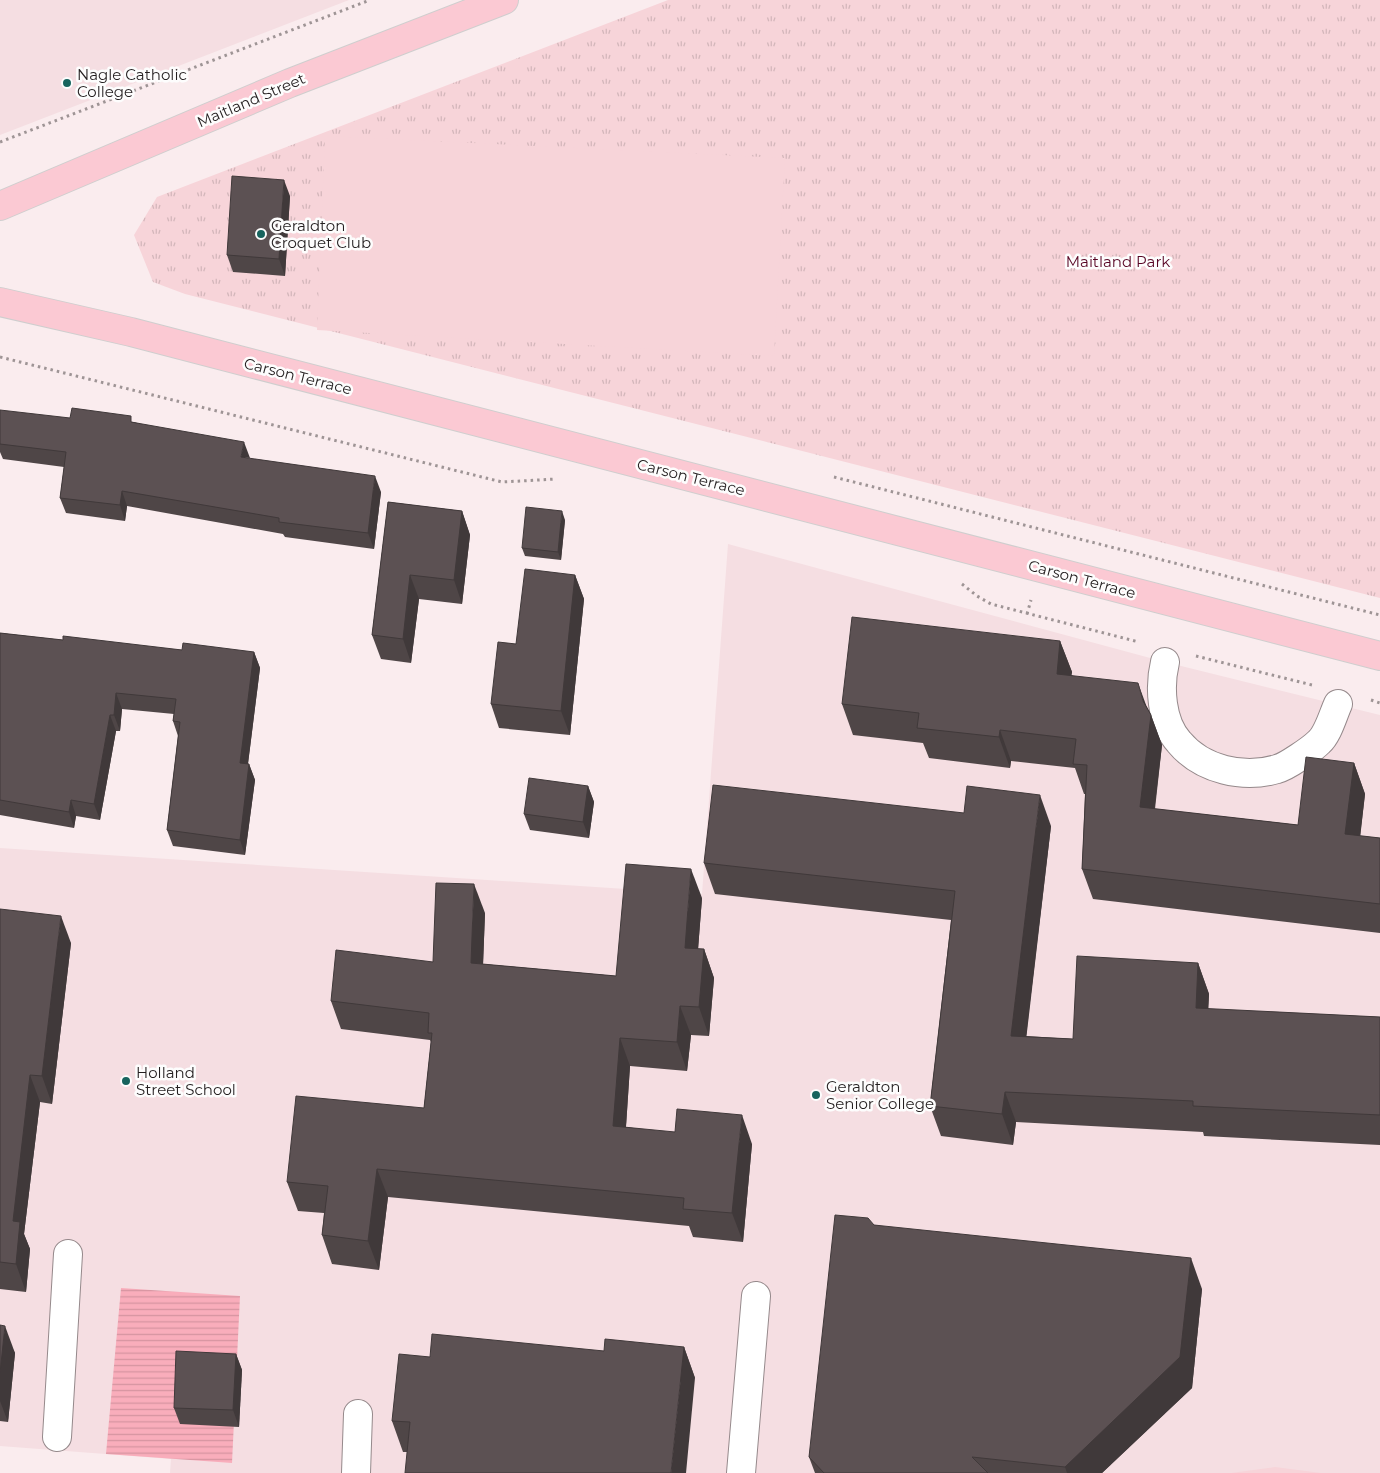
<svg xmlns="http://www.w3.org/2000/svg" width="1380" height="1473" font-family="Montserrat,sans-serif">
<defs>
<pattern id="grass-tufts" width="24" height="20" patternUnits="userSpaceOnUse" patternTransform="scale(1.25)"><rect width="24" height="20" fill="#f7d4d9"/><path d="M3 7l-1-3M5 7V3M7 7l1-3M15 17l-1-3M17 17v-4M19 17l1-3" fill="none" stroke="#d3b6ba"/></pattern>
<pattern id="water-rules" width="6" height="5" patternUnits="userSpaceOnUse" patternTransform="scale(1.25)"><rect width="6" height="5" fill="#f9adbb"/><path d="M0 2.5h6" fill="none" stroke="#d594a0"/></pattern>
</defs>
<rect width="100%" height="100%" fill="#faecee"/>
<g fill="#f5dee2">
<path d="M 0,0 L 349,0 L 0,135 Z"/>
<path d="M 728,544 L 1165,662 L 1380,715 L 1380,1473 L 170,1473 L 171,1459 L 0,1446 L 0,848 L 702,894 Z"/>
</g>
<path fill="url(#grass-tufts)" d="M 668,0 L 1380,0 L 1380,598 L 185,294 L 153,282 L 134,235 L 157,197 Z"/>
<g fill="#f7d4d9">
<path d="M 325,136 L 785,158 L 774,356 L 317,330 Z"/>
<path d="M 1275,1467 L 1321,1473 L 1231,1473 Z"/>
</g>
<path fill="url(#water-rules)" d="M 121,1288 L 240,1296 L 232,1463 L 106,1454 Z"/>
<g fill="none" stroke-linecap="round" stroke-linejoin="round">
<g stroke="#95898b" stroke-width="30">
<g id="minor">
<path d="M 1165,662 C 1159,687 1161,722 1179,742 C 1202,770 1244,779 1277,769 C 1286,767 1312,749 1319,742 C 1328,734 1333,715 1338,704"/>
<path d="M 57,1437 L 68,1254"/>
<path d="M 356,1473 L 358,1414"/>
<path d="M 741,1473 L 756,1296"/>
</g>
</g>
<g stroke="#cfcece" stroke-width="30">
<g id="major">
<path d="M 0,206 L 290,83 L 504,0"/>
<path d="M 0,302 L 131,332 L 1380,656"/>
</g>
</g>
<g stroke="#9e9495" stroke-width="3" stroke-dasharray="2.5 4" stroke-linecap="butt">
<path d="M 0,142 L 370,0"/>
<path d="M 0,357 L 502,482 L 556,479"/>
<path d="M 834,477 L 1380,615"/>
<path d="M 962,584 L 977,596 L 991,604 L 1139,642"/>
<path d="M 1027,614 L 1031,600"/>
<path d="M 1196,656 L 1312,685"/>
<path d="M 1371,700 L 1380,703"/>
</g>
<use href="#minor" stroke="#fff" stroke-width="28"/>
<use href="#major" stroke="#fbc9d3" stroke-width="28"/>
</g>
<g fill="#4f4647">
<path d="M 290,196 L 285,276 L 233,272 L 227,255 Z"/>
<path d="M 0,414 L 134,422 L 249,459 L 381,492 L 374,549 L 285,537 L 283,534 L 127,506 L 125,521 L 66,513 L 60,498 L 64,467 L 3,459 L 0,452 Z"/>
<path d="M 388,502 L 462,511 L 470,535 L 462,604 L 419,599 L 411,663 L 381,659 L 372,635 Z"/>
<path d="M 565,520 L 561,560 L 525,556 L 522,548 Z"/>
<path d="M 575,575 L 584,599 L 570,735 L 499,728 L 491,704 L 516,644 Z"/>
<path d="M 0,633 L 63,640 L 182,650 L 254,652 L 260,668 L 248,764 L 249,764 L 255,780 L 245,855 L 173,846 L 167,830 L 178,736 L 173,721 L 174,714 L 122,709 L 120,731 L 116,731 L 100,820 L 76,816 L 74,828 L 0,815 Z"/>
<path d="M 1060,641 L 1072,672 L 1071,675 L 1147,707 L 1151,715 L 1162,745 L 1155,809 L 1298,825 L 1354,763 L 1365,794 L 1360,836 L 1380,838 L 1380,933 L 1093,899 L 1082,869 L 1085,794 L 1084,794 L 1075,768 L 1011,761 L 1010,768 L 929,758 L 923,743 L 853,735 L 842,704 Z"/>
<path d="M 588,786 L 594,802 L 589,838 L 530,830 L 524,814 Z"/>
<path d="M 1051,826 L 1026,1036 L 1073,1039 L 1198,963 L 1209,994 L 1208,1009 L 1380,1017 L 1380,1145 L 1204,1136 L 1203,1132 L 1016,1122 L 1013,1145 L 941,1136 L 930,1106 L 951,920 L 715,894 L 704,863 Z"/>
<path d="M 702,898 L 698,949 L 704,949 L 714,978 L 709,1036 L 691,1035 L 687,1071 L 630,1066 L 626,1127 L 752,1144 L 743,1242 L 693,1237 L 689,1226 L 388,1197 L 379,1270 L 332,1264 L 322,1235 L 324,1213 L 298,1211 L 287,1182 L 424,1108 L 431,1042 L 430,1040 L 341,1029 L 331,1001 L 433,962 L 485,913 L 483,964 L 616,976 Z"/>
<path d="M 0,909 L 71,943 L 52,1104 L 40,1102 L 24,1234 L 30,1249 L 26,1292 L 0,1289 Z"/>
<path d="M 874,1225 L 1202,1289 L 1192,1388 L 1102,1473 L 815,1473 L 809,1457 Z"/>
<path d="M 0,1325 L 15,1353 L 8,1422 L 0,1421 Z"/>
<path d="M 684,1347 L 695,1378 L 407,1452 L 403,1452 L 392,1421 L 430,1357 L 604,1351 Z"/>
<path d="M 236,1354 L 242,1370 L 239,1427 L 180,1424 L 174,1408 Z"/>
</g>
<g fill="#40393a">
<path d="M 284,180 L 290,196 L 285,276 L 279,259 Z"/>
<path d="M 244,442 L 250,458 L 241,457 Z"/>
<path d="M 375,476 L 381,492 L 374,549 L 368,533 Z"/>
<path d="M 122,491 L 127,506 L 125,521 L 120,505 Z"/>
<path d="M 462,511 L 470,535 L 462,604 L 454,580 Z"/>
<path d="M 562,511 L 565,520 L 561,560 L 558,552 Z"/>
<path d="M 410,575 L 419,599 L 411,663 L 403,639 Z"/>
<path d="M 575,575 L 584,599 L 570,735 L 561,711 Z"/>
<path d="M 1060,641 L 1072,672 L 1068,704 L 1057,674 Z"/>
<path d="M 254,652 L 260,668 L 246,779 L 240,763 Z"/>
<path d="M 1138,683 L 1149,713 L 1151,715 L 1162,745 L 1151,838 L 1140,807 L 1143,701 Z"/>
<path d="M 116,693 L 122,709 L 120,731 L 114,715 Z"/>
<path d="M 110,715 L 116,731 L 100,820 L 94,804 Z"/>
<path d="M 1000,730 L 1011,761 L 1010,768 L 999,737 Z"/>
<path d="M 1354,763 L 1365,794 L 1357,865 L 1345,834 Z"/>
<path d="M 249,764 L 255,780 L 245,855 L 240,840 Z"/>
<path d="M 588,786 L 594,802 L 589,838 L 583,822 Z"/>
<path d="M 1040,795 L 1051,826 L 1023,1066 L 1011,1036 Z"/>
<path d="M 71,800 L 76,816 L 74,828 L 69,812 Z"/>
<path d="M 691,869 L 702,898 L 696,976 L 685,948 Z"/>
<path d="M 474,884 L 485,913 L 482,992 L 471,963 Z"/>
<path d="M 61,916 L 71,943 L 52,1104 L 42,1076 Z"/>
<path d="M 704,949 L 714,978 L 709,1036 L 699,1007 Z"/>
<path d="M 1198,963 L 1209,994 L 1207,1039 L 1196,1008 Z"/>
<path d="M 680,1006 L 691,1035 L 687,1071 L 677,1042 Z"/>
<path d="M 620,1038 L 630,1066 L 624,1155 L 613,1126 Z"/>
<path d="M 30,1075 L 40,1102 L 24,1234 L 30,1249 L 26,1292 L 16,1264 L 13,1221 Z"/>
<path d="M 1005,1092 L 1016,1122 L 1013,1145 L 1002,1114 Z"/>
<path d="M 742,1115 L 752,1144 L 743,1242 L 732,1213 Z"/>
<path d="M 377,1169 L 388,1197 L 379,1270 L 368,1241 Z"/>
<path d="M 1191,1258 L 1202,1289 L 1192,1388 L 1102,1473 L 1067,1473 L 1065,1467 Z"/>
<path d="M 5,1326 L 15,1353 L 8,1422 L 0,1401 L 0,1373 Z"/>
<path d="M 684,1347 L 695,1378 L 686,1473 L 671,1473 Z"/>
<path d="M 236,1354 L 242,1370 L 239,1427 L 233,1410 Z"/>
</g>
<g fill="#5c5153" stroke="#40393a">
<path d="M 232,176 L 284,180 L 279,259 L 227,255 Z"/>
<path d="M 72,408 L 131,416 L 131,422 L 244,442 L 241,457 L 375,476 L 368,533 L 279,522 L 279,518 L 122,491 L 120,505 L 60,498 L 66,452 L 0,444 L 0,410 L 70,418 Z"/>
<path d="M 388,502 L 462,511 L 454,580 L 410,575 L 403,639 L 372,635 Z"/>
<path d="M 526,507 L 562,511 L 558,552 L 522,548 Z"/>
<path d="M 525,569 L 575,575 L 561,711 L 491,704 L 498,642 L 516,644 Z"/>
<path d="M 852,617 L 1060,641 L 1057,674 L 1138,683 L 1143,701 L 1151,715 L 1140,807 L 1298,825 L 1306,757 L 1354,763 L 1345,834 L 1380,838 L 1380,904 L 1082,869 L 1087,765 L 1073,764 L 1076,739 L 1000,730 L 999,737 L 917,728 L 919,713 L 842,704 Z"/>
<path d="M 0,633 L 63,640 L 63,636 L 182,650 L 183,643 L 254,652 L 240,763 L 249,764 L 240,840 L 167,830 L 180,722 L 173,721 L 176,699 L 116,693 L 114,715 L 110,715 L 94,804 L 71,800 L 69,812 L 0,800 Z"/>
<path d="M 529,778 L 588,786 L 583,822 L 524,814 Z"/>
<path d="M 713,785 L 964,813 L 967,786 L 1040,795 L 1011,1036 L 1073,1039 L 1077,956 L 1198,963 L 1196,1008 L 1380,1017 L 1380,1115 L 1193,1106 L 1193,1101 L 1005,1092 L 1002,1114 L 930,1106 L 955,891 L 704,863 Z"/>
<path d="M 626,864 L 691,869 L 685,948 L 704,949 L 699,1007 L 680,1006 L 677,1042 L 620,1038 L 613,1126 L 675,1132 L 677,1109 L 742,1115 L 732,1213 L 683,1209 L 684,1198 L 377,1169 L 368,1241 L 322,1235 L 328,1186 L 287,1182 L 296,1096 L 424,1108 L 432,1033 L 428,1033 L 429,1013 L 331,1001 L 336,950 L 433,962 L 436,883 L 474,884 L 471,963 L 616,976 Z"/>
<path d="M 0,909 L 61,916 L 42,1076 L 30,1075 L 13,1221 L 20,1222 L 16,1264 L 0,1262 Z"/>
<path d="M 835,1215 L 868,1218 L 874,1225 L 1191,1258 L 1180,1357 L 1065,1467 L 972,1457 L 988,1473 L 824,1473 L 809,1457 Z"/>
<path d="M 0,1325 L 5,1326 L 0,1373 Z"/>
<path d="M 432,1334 L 604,1351 L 605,1339 L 684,1347 L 671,1473 L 405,1473 L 410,1422 L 392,1421 L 399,1354 L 430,1357 Z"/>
<path d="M 176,1351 L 236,1354 L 233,1410 L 174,1408 Z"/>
</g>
<g fill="#17645e" stroke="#fdfdfd" stroke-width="2">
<circle cx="67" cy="83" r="5"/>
<circle cx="261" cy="234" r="5"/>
<circle cx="126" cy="1081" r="5"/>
<circle cx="816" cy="1095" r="5"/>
</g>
<g text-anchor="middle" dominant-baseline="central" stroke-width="5" stroke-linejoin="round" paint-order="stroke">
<g font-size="15" fill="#231e1f" stroke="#fdfdfd" text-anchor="start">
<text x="77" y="74">Nagle Catholic<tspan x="77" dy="17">College</tspan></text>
<text x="271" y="225">Geraldton<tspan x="271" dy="17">Croquet Club</tspan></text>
<text x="136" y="1072">Holland<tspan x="136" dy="17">Street School</tspan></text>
<text x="826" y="1086">Geraldton<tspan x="826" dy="17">Senior College</tspan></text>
</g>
<g font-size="15" fill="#231e1f" stroke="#fdfdfd">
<text transform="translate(251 100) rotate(-23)">Maitland Street</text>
<text transform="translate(298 376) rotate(14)">Carson Terrace</text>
<text transform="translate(691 477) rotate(14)">Carson Terrace</text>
<text transform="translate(1082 579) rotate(15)">Carson Terrace</text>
</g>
<g font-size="15" fill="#580524" stroke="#fdfdfd">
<text x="1118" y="261">Maitland Park</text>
</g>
</g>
</svg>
